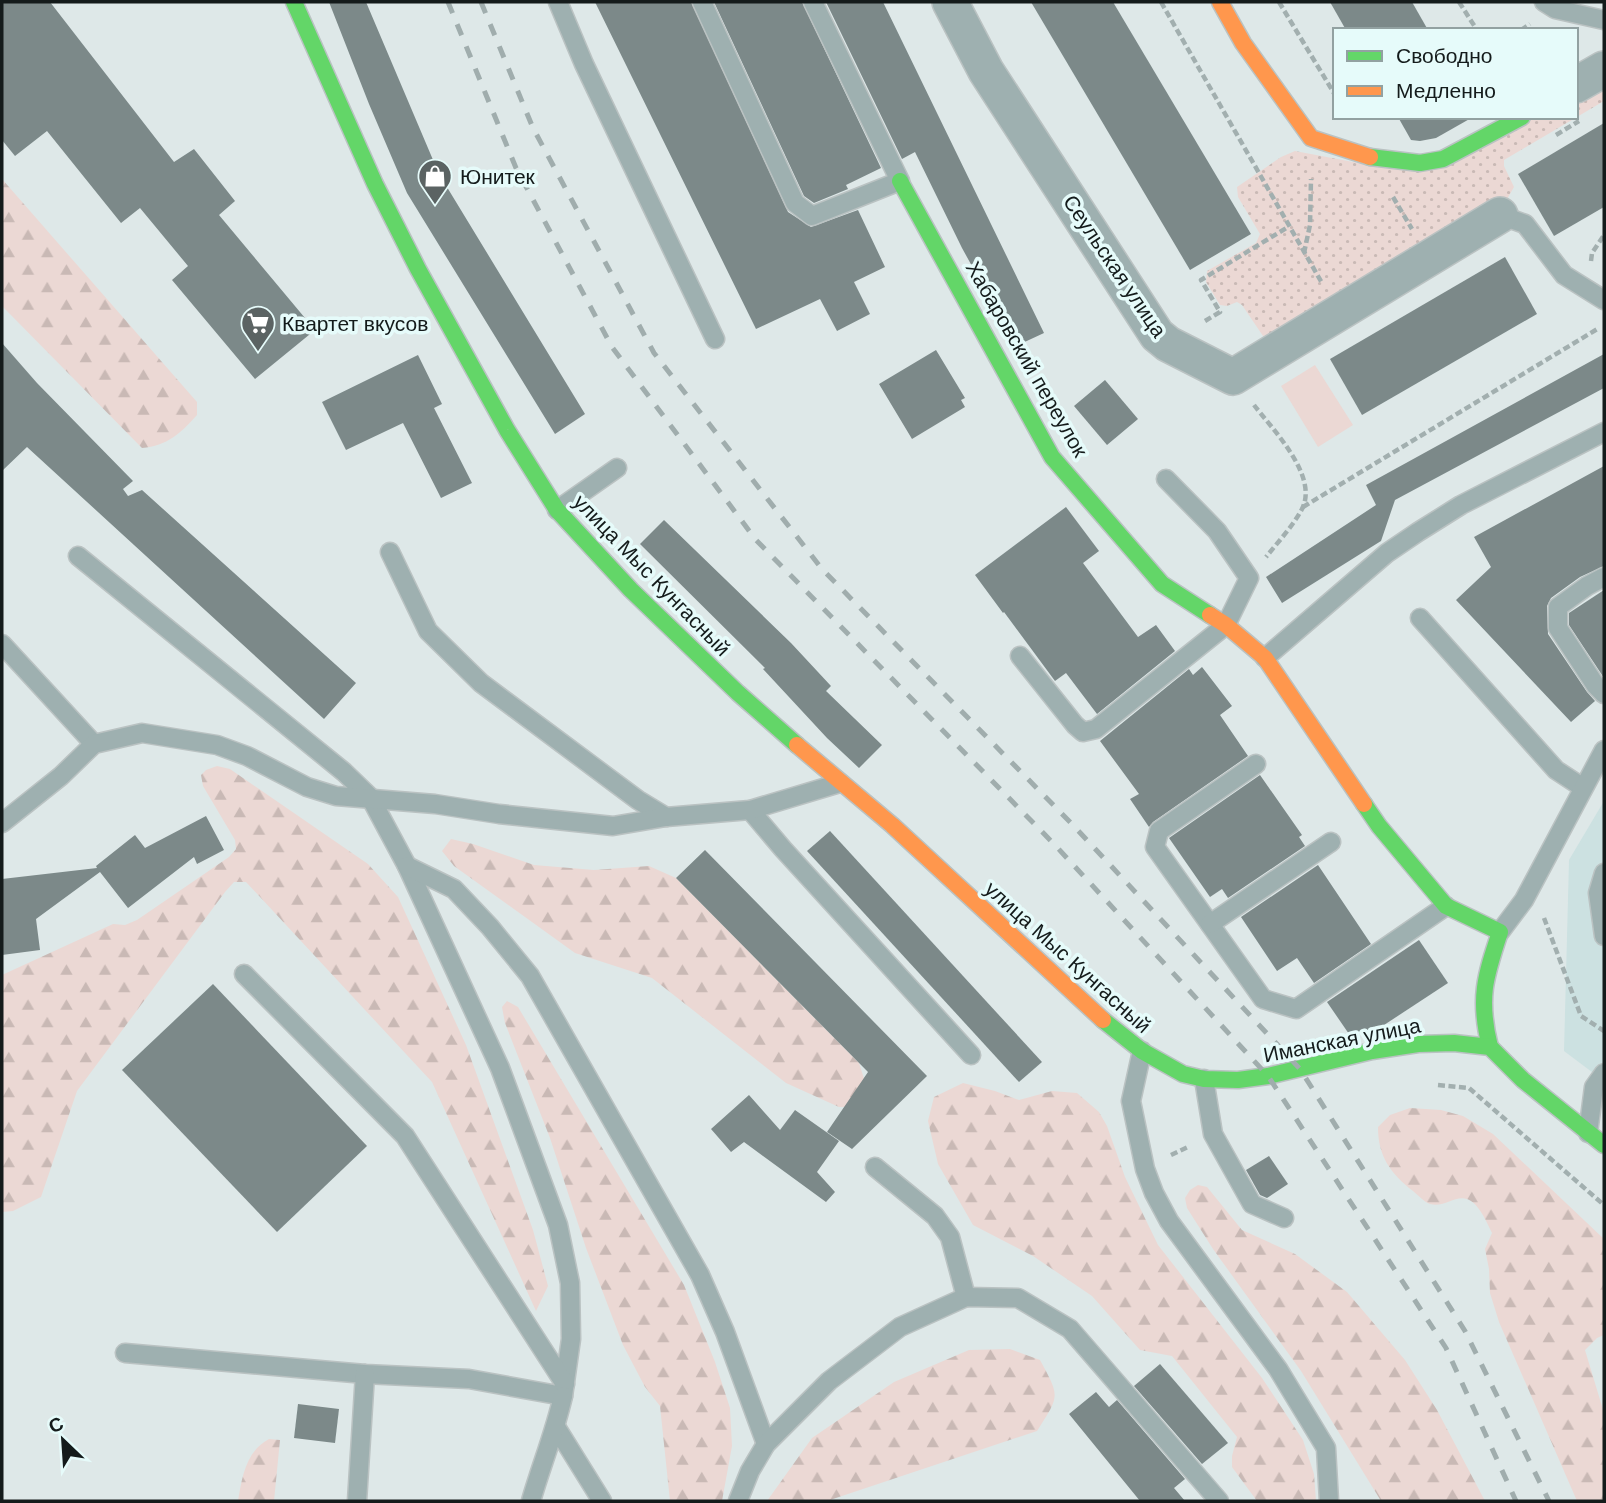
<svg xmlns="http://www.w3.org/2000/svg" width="1606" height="1503" font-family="Helvetica,sans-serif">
<defs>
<pattern id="grass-dots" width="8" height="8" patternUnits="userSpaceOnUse" patternTransform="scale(1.75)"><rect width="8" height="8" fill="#ebd8d4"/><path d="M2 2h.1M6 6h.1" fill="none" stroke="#c9b9b5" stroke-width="1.8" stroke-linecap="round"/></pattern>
<pattern id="forest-firs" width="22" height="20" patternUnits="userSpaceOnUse" patternTransform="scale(1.75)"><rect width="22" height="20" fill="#ebd8d4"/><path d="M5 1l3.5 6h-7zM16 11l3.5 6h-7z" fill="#c9b9b5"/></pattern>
</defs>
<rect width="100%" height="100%" fill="#dee8e8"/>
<path fill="#cce1e1" d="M 1604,801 L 1604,1081 L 1564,1051 L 1569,860 Z"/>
<path fill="url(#grass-dots)" d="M 1604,78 L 1604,101 L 1504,160 L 1504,166 L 1514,187 L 1506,201 L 1295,327 L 1263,336 L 1242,305 L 1237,302 L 1227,306 L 1220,305 L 1206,282 L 1207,271 L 1256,243 L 1260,234 L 1238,197 L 1237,187 L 1281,157 L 1295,151 L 1390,169 L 1537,117 L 1576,117 L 1576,94 Z"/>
<g fill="url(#forest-firs)">
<path d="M 2,179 L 197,402 L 197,415 C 181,433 167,446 142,448 L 2,306 Z"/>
<path d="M 217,766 L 230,769 L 368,864 L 398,897 L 466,1045 L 533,1230 L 548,1286 L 536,1311 L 432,1082 L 246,882 L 234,882 L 225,892 L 77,1091 L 41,1197 L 13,1211 L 2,1212 L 2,975 L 113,924 L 125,925 L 137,920 L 229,857 L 236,849 L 235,840 L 203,786 L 201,775 L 206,770 Z"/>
<path d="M 451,839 L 473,844 L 534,865 L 594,870 L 649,866 L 676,878 L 859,1063 L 867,1088 L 857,1107 L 839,1107 L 786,1083 L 652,978 L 575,953 L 454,866 L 442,851 Z"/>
<path d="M 507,1001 L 518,1007 L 684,1285 L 715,1362 L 730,1408 L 732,1446 L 722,1501 L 670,1501 L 660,1406 L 645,1387 L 623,1345 L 586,1248 L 550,1138 L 505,1023 L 502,1007 Z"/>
<path d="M 963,1083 L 995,1091 L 1019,1100 L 1052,1091 L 1077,1093 L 1099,1112 L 1107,1126 L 1125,1177 L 1158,1245 L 1262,1378 L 1303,1440 L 1314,1474 L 1316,1501 L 1257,1501 L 1232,1467 L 1232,1456 L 1237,1437 L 1172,1356 L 1140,1350 L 1092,1296 L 1033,1256 L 973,1225 L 938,1164 L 928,1121 L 934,1097 Z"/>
<path d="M 1410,1108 L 1441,1110 L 1463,1116 L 1493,1134 L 1604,1239 L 1604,1335 L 1597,1338 L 1585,1350 L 1604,1413 L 1604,1501 L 1577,1501 L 1499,1322 L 1490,1293 L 1489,1269 L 1485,1249 L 1492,1233 C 1487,1223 1479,1203 1467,1199 C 1455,1195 1444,1208 1430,1204 C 1424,1202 1418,1195 1413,1191 C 1390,1173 1378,1156 1378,1127 L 1390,1115 Z"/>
<path d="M 1198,1185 L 1207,1187 L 1242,1230 L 1295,1254 L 1347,1292 L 1405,1360 L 1437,1410 L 1485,1501 L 1381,1501 L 1301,1371 L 1213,1249 L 1187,1208 L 1185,1198 L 1190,1190 Z"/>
<path d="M 1010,1349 L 1040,1360 C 1060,1397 1060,1395 1037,1431 L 827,1501 L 767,1501 L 812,1438 L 894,1382 L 969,1350 Z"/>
<path d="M 269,1439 L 280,1440 L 274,1501 L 238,1501 C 242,1477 246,1451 269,1439 Z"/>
</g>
<path fill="#ebd8d4" d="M 1315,365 L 1353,425 L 1318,447 L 1281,386 Z"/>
<g fill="#7c8989">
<path d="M 2,2 L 50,2 L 174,162 L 194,149 L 235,201 L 219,215 L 315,330 L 255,379 L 172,280 L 188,266 L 140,208 L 121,223 L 47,131 L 15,156 L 2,140 Z"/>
<path d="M 329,2 L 366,2 L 439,174 L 585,414 L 555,434 L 407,193 L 369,104 Z"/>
<path d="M 595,2 L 691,2 L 788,212 L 811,227 L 858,210 L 885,267 L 854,282 L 870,314 L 837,331 L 820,299 L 756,329 Z"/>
<path d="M 714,2 L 802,2 L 881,168 L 846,185 L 848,189 L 814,203 L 804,196 Z"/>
<path d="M 826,2 L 883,2 L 1044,333 L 1016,346 L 962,248 L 915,152 L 902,159 Z"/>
<path d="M 1031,2 L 1113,2 L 1251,234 L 1190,270 Z"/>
<path d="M 1330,2 L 1412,2 L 1428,30 L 1346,30 Z"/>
<path d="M 1398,117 L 1473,117 L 1436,138 L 1420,141 L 1411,140 Z"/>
<path d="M 1604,123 L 1604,207 L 1554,236 L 1518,174 Z"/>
<path d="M 1505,257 L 1537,314 L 1362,415 L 1330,359 Z"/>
<path d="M 2,343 L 37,383 L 133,481 L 123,489 L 128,496 L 142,490 L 356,683 L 324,719 L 27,447 L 2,471 Z"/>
<path d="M 936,350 L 965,398 L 961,400 L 965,407 L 912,439 L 879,384 Z"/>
<path d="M 1604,354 L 1604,388 L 1395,500 L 1381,541 L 1282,603 L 1266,577 L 1376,505 L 1366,485 Z"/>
<path d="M 418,355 L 442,404 L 434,408 L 472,483 L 441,498 L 403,423 L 346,450 L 322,402 Z"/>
<path d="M 1105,380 L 1138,419 L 1107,445 L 1074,406 Z"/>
<path d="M 1604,466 L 1604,566 L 1580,577 L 1551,598 L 1547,606 L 1548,634 L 1587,692 L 1595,701 L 1571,722 L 1456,600 L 1491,567 L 1474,537 Z"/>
<path d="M 1066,507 L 1099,551 L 1083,563 L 1138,637 L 1156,625 L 1175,651 L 1097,714 L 1066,673 L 1055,681 L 1004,612 L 1003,613 L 975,575 Z"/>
<path d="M 664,520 L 791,643 L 831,686 L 826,691 L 882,745 L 859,768 L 827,738 L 763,669 L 765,668 L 640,544 Z"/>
<path d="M 1604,590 L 1604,678 L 1569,625 L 1569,613 Z"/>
<path d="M 1202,667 L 1232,706 L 1220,715 L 1248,756 L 1153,822 L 1149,827 L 1130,799 L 1139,794 L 1100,741 L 1189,669 L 1193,675 Z"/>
<path d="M 1260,775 L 1302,835 L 1299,837 L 1305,846 L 1228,898 L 1222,889 L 1210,897 L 1169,838 Z"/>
<path d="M 206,816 L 224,850 L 197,864 L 194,857 L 128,908 L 100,872 L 36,919 L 40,950 L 2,955 L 2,879 L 97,868 L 96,866 L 135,835 L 145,848 Z"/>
<path d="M 830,831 L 1042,1062 L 1019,1082 L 807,851 Z"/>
<path d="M 705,850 L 927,1076 L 852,1149 L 827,1132 L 868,1072 L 676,878 Z"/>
<path d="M 1318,865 L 1371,944 L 1314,983 L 1297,958 L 1277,971 L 1241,917 Z"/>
<path d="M 1419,940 L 1448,983 L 1381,1027 L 1349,1034 L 1327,1002 Z"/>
<path d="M 213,984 L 367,1146 L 277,1232 L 122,1070 Z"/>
<path d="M 749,1095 L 780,1130 L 795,1110 L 839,1141 L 817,1172 L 835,1192 L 826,1202 L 744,1142 L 731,1152 L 711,1129 Z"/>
<path d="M 1269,1156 L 1288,1184 L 1267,1198 L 1260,1195 L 1246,1170 Z"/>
<path d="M 1160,1364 L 1228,1443 L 1202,1464 L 1134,1386 Z"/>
<path d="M 1096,1392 L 1109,1407 L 1117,1400 L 1185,1479 L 1174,1488 L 1185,1501 L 1140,1501 L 1069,1414 Z"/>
<path d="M 298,1404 L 339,1409 L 335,1443 L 294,1438 Z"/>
</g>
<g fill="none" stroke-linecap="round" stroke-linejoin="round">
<g stroke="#bac2c2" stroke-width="21">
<g id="lane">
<path d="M 558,2 L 584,64 L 715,339"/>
<path d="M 702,2 L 795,203 L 812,216 L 900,181 L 813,2"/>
<path d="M 1544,2 L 1555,9 L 1604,20"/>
<path d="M 1500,215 L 1525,224 L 1564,275 L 1604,300"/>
<path d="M 557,510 L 617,468"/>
<path d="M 390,552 L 428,631 L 481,683 L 638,800 L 666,817"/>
<path d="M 78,556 L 344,772 L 370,797 L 407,866 L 500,1068 L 558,1225 L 570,1283 L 571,1339 L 563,1396 L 469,1379 L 365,1374 L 125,1353"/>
<path d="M 1604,577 L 1587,586 L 1558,607 L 1558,628 L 1596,686 L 1604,694"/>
<path d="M 1420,618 L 1556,770 L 1582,787"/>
<path d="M 2,644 L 94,744"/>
<path d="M 1020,656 L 1075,725 L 1083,732 L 1096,729 L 1226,625 L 1249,578 L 1217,531 L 1166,479"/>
<path d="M 1265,658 L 1387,553 L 1418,532 L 1461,505 L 1604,432"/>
<path d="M 1256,764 L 1159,831 L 1155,847 L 1263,999 L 1296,1009 L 1446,906"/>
<path d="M 750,810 L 783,849 L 971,1055"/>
<path d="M 2,823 L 61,776 L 94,744 L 142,733 L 217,745 L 247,756 L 307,787 L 336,796 L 435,804 L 499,814 L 613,826 L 666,817 L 750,810 L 840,783"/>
<path d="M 407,866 L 454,889 L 490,927 L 530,976 L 700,1275 L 725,1332 L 766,1444"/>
<path d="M 1604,873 L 1598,893 L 1604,936"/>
<path d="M 1210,924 L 1331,842"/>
<path d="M 1500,932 L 1524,900 L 1604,750"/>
<path d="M 244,974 L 405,1136 L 565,1384"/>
<path d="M 1142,1051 L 1131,1101 L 1145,1169 L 1154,1193 L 1169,1221 L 1278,1369 L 1326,1448 L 1329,1501"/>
<path d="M 1204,1079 L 1213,1134 L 1252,1204 L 1284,1218"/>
<path d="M 1588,1133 L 1594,1087 L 1604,1073"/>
<path d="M 875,1167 L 935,1216 L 950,1237 L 966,1297"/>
<path d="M 556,1427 L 602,1501"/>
<path d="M 357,1501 L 365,1374"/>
<path d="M 531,1501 C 541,1466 555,1432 563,1396"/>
<path d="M 738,1501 L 750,1471 L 766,1444 L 829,1381 L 900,1327 L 966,1297 L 1018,1298 L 1070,1329 L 1219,1501"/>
</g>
</g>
<g stroke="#bac2c2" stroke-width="38">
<g id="street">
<path d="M 950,2 L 986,71 L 1157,335 L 1168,344 L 1233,377 L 1500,215"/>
<path d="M 1576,85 L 1604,69"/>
</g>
</g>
<g stroke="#bac2c2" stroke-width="19">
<g id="fast">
<path d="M 294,2 L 375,184 L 418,269 L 507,430 L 557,510 L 631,590 L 738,693 L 797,745"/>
<path d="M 1370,157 L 1420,163 L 1443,159 L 1522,117"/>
<path d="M 900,181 L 1052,457 L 1162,584 L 1210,615"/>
<path d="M 1364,804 L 1379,826 L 1446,906 L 1500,932 C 1485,977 1478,999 1490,1047"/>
<path d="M 1103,1020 L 1142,1051 L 1183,1074 L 1204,1079 L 1238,1080 L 1268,1076 L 1372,1051 L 1418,1044 L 1454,1043 L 1490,1047 L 1523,1080 L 1604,1145"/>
</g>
</g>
<g stroke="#bac2c2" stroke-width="19">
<g id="slow">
<path d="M 1220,2 L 1243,43 L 1311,138 L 1370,157"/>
<path d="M 1210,615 L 1226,625 L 1265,658 L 1364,804"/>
<path d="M 797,745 L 892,825 L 1103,1020"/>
</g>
</g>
<g stroke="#a2afaf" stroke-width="4.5" stroke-dasharray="7 3.5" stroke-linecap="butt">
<path d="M 1161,2 L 1322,283"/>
<path d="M 1279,2 L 1335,95"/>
<path d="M 1459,2 L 1477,30"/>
<path d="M 1521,30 L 1530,24"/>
<path d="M 1556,135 L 1579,121"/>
<path d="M 1393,197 L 1412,229"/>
<path d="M 1304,253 L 1310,225 L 1311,179"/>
<path d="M 1591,261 L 1592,253 L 1604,235"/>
<path d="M 1205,321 L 1220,312 L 1201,280 L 1288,227"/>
<path d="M 1254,405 C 1273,430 1319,476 1302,509 C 1293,526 1278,542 1266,557"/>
<path d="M 1303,507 L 1599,328"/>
<path d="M 1544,918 L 1581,1016 L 1604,1031"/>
<path d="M 1438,1085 L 1469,1088 L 1604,1205"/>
<path d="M 1171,1155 L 1188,1147"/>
</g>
<use href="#lane" stroke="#9eb0b0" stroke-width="18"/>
<use href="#street" stroke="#9eb0b0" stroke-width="35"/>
<use href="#fast" stroke="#63d668" stroke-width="16"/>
<use href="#slow" stroke="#ff974d" stroke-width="16"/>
<g stroke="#a0adad" stroke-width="5" stroke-dasharray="12 12" stroke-linecap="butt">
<path d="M 448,2 L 516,168 L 612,347 L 756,540 L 1054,844 L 1268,1076 L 1446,1348 L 1516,1501"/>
<path d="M 481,2 L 533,128 L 654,353 L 822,569 L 1072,824 L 1300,1069 L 1465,1331 L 1549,1501"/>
</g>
</g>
<defs>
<g id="shop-pin" transform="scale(1.75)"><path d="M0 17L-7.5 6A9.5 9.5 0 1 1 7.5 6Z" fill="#5b6363" stroke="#e6fbfa"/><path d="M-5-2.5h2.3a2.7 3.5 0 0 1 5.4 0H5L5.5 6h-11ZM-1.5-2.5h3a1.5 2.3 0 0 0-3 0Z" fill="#fff"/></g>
<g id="supermarket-pin" transform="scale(1.75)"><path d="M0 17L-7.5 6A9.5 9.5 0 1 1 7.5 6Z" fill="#5b6363" stroke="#e6fbfa"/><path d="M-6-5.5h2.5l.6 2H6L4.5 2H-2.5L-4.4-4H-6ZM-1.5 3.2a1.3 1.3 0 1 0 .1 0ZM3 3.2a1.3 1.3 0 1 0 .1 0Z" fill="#fff"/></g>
</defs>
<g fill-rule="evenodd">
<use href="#shop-pin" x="435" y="176"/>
<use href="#supermarket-pin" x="258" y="323"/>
</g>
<g text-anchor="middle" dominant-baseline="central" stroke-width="7" stroke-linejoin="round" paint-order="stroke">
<g font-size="21" fill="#141b1b" stroke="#e6fbfa" text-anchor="start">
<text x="460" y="176">Юнитек</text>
<text x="282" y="323">Квартет вкусов</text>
</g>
<g font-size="21" fill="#141b1b" stroke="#e6fbfa">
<text transform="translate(1115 266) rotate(56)">Сеульская улица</text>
<text transform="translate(1027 359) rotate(60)">Хабаровский переулок</text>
<text transform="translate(652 575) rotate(46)">улица Мыс Кунгасный</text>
<text transform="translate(1068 957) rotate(42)">улица Мыс Кунгасный</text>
<text transform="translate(1342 1040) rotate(-11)">Иманская улица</text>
</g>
</g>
<rect width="1606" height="1503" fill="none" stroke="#141b1b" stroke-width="7"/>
<rect x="1333" y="28" width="245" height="91" fill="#e6fbfa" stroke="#92a1a1" stroke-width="2"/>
<rect x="1347" y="51" width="35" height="10" fill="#63d668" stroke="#92a1a1" stroke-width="2"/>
<text x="1396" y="63" font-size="21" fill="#141b1b">Свободно</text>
<rect x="1347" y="86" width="35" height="10" fill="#ff974d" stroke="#92a1a1" stroke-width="2"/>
<text x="1396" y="98" font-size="21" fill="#141b1b">Медленно</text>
<g transform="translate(63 1440) rotate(335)" stroke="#e6fbfa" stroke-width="5" paint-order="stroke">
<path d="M0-5L12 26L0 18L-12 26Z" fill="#141b1b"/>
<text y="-10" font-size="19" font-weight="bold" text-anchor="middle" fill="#141b1b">С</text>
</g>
</svg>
